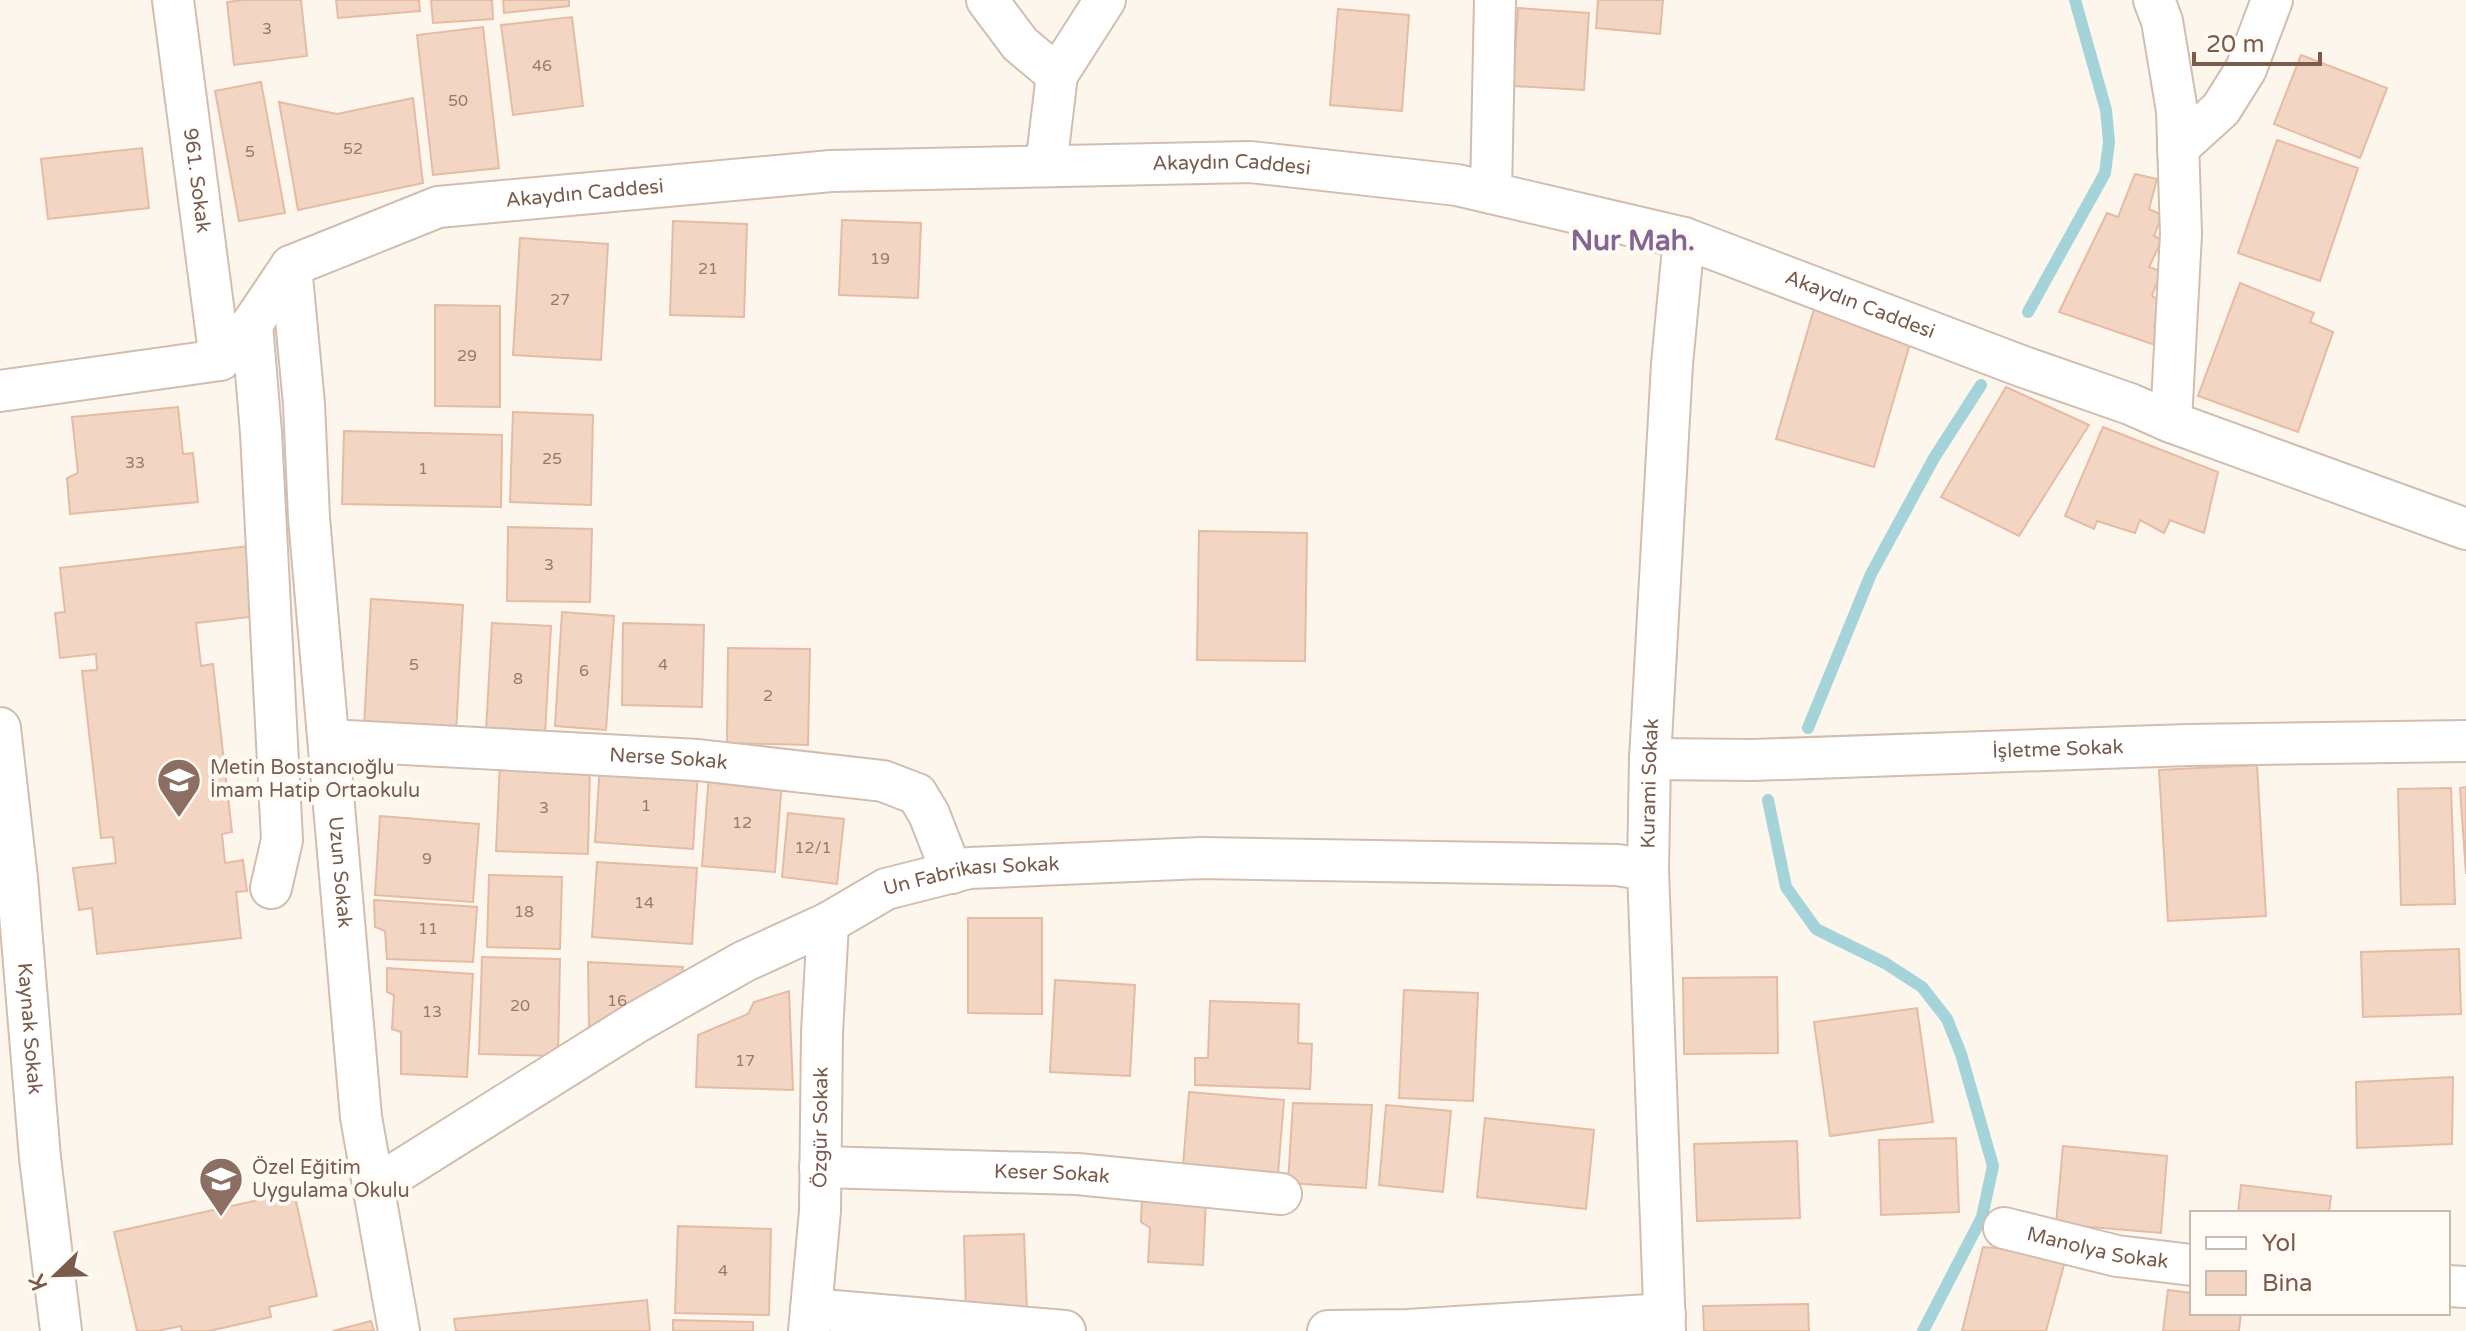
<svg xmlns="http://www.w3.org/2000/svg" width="2466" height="1331" font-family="'Varela Round',sans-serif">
<rect width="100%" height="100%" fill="#fdf6ec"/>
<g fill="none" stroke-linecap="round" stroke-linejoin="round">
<g stroke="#a5d3da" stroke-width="12">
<path d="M 2028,312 L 2105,173 L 2109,142 L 2106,110 L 2075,0"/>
<path d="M 1808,728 L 1871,574 L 1934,458 L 1981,385"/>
<path d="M 1768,800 L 1786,887 L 1816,929 L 1885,963 L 1922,987 L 1947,1019 L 1961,1054 L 1993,1166 L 1982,1217 L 1923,1331"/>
</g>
</g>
<g fill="#f3d5c3" stroke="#e6bba3" stroke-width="2">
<path d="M 242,0 L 301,0 L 307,56 L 234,65 L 227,2 Z"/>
<path d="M 336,0 L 419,0 L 420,11 L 338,18 Z"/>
<path d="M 431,0 L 492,0 L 493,19 L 433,23 Z"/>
<path d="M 503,0 L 569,0 L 569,6 L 504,13 Z"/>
<path d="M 1598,0 L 1663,0 L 1660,34 L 1596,28 Z"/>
<path d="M 1518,8 L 1589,13 L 1584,90 L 1513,86 Z"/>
<path d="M 1338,9 L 1409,15 L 1402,111 L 1330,105 Z"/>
<path d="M 572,17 L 583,106 L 513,115 L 501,25 Z"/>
<path d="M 483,27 L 499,168 L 433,175 L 417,35 Z"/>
<path d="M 2301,55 L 2387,88 L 2360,158 L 2274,124 Z"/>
<path d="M 261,82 L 285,213 L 239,221 L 215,91 Z"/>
<path d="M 413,98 L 423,183 L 298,210 L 279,102 L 337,114 Z"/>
<path d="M 2277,140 L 2358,168 L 2320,281 L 2238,253 Z"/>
<path d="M 142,148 L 149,208 L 48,219 L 41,159 Z"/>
<path d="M 2135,174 L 2157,179 L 2149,209 L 2162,215 L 2154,236 L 2162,240 L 2149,267 L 2161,271 L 2152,296 L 2162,302 L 2154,326 L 2163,329 L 2158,346 L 2059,312 L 2107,213 L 2118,217 Z"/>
<path d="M 842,220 L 921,223 L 918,298 L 839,295 Z"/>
<path d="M 673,221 L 747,224 L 744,317 L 670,315 Z"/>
<path d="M 520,238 L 608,244 L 601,360 L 513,355 Z"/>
<path d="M 2240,283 L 2314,313 L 2310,322 L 2333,332 L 2298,432 L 2198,396 Z"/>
<path d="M 435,305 L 500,306 L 500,407 L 435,406 Z"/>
<path d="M 1814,309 L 1912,337 L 1874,467 L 1776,439 Z"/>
<path d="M 2006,387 L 2089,425 L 2019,536 L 1941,497 Z"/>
<path d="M 178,407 L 183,454 L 193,453 L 198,502 L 70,514 L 67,478 L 78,473 L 72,417 Z"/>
<path d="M 513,412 L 593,415 L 591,505 L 510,502 Z"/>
<path d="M 2103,427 L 2218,472 L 2204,533 L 2170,520 L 2164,533 L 2140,520 L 2135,533 L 2097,521 L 2094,529 L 2065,516 Z"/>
<path d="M 344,431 L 502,435 L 501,507 L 342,504 Z"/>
<path d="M 508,527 L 592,529 L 590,602 L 507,601 Z"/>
<path d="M 1199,531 L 1307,533 L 1305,661 L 1197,660 Z"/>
<path d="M 258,545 L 266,615 L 196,623 L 201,666 L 213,664 L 232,832 L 222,834 L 225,863 L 243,860 L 247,891 L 236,892 L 241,938 L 97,954 L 92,908 L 79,910 L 73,868 L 116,863 L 113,837 L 101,838 L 82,671 L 97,670 L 96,654 L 60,658 L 55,613 L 65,612 L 60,568 Z"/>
<path d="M 371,599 L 463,605 L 456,732 L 364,726 Z"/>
<path d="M 562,612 L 614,616 L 606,730 L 555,726 Z"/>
<path d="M 492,623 L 551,626 L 545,734 L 486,731 Z"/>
<path d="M 623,623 L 704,625 L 702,707 L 622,705 Z"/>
<path d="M 728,648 L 810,649 L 808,745 L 727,743 Z"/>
<path d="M 500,762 L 590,766 L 588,854 L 496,851 Z"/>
<path d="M 600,764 L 698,771 L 693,849 L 595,842 Z"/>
<path d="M 2257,765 L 2266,916 L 2168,921 L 2159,770 Z"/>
<path d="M 709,774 L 782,780 L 775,872 L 702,866 Z"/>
<path d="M 2466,787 L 2466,874 L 2460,788 Z"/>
<path d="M 2451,788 L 2455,904 L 2401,905 L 2398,789 Z"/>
<path d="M 788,813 L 844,819 L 837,884 L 782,877 Z"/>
<path d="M 380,816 L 479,824 L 473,902 L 375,895 Z"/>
<path d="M 597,862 L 697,868 L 692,944 L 592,937 Z"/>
<path d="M 489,875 L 562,877 L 560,949 L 487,947 Z"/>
<path d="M 374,900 L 477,907 L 473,962 L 387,959 L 385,931 L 375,927 Z"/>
<path d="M 968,918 L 1042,918 L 1042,1014 L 968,1013 Z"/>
<path d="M 2459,949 L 2461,1014 L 2363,1017 L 2361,952 Z"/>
<path d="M 482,957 L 560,959 L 558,1056 L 479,1054 Z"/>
<path d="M 588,962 L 683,967 L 681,981 L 609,1029 L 589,1028 Z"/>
<path d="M 387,968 L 473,974 L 467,1077 L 401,1074 L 401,1032 L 392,1029 L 394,995 L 387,992 Z"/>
<path d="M 1777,977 L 1778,1053 L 1684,1054 L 1683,978 Z"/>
<path d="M 1055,980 L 1135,985 L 1130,1076 L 1050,1072 Z"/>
<path d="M 1404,990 L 1478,993 L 1473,1101 L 1399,1098 Z"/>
<path d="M 789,991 L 793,1090 L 696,1087 L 698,1035 L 748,1014 L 754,1002 Z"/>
<path d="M 1210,1001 L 1299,1004 L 1298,1043 L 1312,1044 L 1310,1089 L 1195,1085 L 1195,1058 L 1208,1058 Z"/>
<path d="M 1917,1008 L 1933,1122 L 1830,1136 L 1814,1022 Z"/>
<path d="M 2453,1077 L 2452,1144 L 2357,1148 L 2356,1082 Z"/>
<path d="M 1189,1092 L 1284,1100 L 1278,1174 L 1183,1166 Z"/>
<path d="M 1293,1103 L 1372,1105 L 1366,1188 L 1288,1183 Z"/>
<path d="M 1386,1105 L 1451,1111 L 1443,1192 L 1379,1185 Z"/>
<path d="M 1485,1118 L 1594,1130 L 1586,1209 L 1477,1197 Z"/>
<path d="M 1956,1138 L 1959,1212 L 1881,1215 L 1879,1140 Z"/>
<path d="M 1797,1141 L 1800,1218 L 1697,1221 L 1694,1144 Z"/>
<path d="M 2063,1146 L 2167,1156 L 2161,1233 L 2056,1224 Z"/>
<path d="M 2241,1185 L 2331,1196 L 2329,1213 L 2238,1213 Z"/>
<path d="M 294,1192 L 317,1296 L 269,1307 L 271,1317 L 209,1331 L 182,1331 L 181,1326 L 157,1331 L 137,1331 L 114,1232 Z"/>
<path d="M 1142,1197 L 1206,1200 L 1203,1265 L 1148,1262 L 1150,1228 L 1141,1222 Z"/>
<path d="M 678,1226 L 771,1229 L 769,1315 L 675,1313 Z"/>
<path d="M 1024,1234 L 1027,1311 L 966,1313 L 964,1236 Z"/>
<path d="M 1983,1247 L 2067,1254 L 2046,1331 L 1962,1331 Z"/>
<path d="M 2168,1290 L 2192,1293 L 2192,1313 L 2241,1313 L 2239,1331 L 2163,1331 Z"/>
<path d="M 647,1300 L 650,1331 L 456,1331 L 454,1319 Z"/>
<path d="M 1808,1304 L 1809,1331 L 1704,1331 L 1703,1306 Z"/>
<path d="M 673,1320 L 753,1322 L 753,1331 L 673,1331 Z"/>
<path d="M 371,1321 L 374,1331 L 333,1331 Z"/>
</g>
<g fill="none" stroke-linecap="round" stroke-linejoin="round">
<g stroke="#d1beb0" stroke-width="44">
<g id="minor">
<path id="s1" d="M 173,0 L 220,360"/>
<path d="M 987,0 L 1020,44 L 1057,75"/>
<path d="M 2154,0 L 2162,21 L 2177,111 L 2181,234 L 2171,422"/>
<path d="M 2178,148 L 2221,109 L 2246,69 L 2272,0"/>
<path d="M 1046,166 L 1057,75 L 1105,0"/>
<path d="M 1491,193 L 1495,0"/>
<path id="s2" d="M 291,266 L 304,404 L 309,518 L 361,1117 L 399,1331"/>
<path d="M 252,324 L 261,433 L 282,840 L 271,888"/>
<path id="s3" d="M 0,391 L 220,360 L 252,324 L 291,266 L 438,207 L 831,171 L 1250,162 L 1457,185 L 1684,238 L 2021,366 L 2130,404 L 2171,422 L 2466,529"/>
<path id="s4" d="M 0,728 L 17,878 L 40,1158 L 61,1331"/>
<path id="s5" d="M 329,740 L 698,760 L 883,781 L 917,794 L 929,814 L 952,873"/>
<path id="s6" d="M 1650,759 L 1753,760 L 2188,745 L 2466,741"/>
<path id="s7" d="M 820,1167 L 1077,1174 L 1281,1194"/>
<path id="s8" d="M 374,1187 L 637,1022 L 743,962 L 828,923 L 886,889 L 969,868 L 1202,858 L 1617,865 L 1648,870"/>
<path id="s9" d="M 2004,1228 L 2117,1256 L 2192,1265"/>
<path d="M 2448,1286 L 2466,1287"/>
<path d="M 811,1309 L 1065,1331"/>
<path id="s10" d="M 809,1331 L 820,1211 L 822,1033 L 828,923"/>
<path d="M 1328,1331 L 1408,1330 L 1665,1314"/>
<path id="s11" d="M 1665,1331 L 1648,870 L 1650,759 L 1672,364 L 1684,238"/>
</g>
</g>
<use href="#minor" stroke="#fff" stroke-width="40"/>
</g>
<defs>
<g id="school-pin" transform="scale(2.3)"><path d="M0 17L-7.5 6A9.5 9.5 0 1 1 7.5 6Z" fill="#8d6e63" stroke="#fffaf3"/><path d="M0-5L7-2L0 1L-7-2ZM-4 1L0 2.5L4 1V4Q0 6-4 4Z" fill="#fff"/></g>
</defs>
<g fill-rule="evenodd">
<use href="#school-pin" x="179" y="780"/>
<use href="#school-pin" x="221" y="1179"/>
</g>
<g text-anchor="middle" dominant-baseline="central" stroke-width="8" stroke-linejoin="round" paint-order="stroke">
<g font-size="16" fill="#987a6a">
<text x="267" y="29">3</text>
<text x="542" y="66">46</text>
<text x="458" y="101">50</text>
<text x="353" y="149">52</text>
<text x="250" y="152">5</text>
<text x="880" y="259">19</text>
<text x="708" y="269">21</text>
<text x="560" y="300">27</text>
<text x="467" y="356">29</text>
<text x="552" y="459">25</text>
<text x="135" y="463">33</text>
<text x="423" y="469">1</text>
<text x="549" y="565">3</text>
<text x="414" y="665">5</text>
<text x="663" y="665">4</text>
<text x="584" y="671">6</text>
<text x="518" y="679">8</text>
<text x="768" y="696">2</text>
<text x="646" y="806">1</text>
<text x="544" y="808">3</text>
<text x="742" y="823">12</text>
<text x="813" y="848">12/1</text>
<text x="427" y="859">9</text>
<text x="644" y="903">14</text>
<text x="524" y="912">18</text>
<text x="428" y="929">11</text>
<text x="617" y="1001">16</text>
<text x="520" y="1006">20</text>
<text x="432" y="1012">13</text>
<text x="745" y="1061">17</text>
<text x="723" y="1271">4</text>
</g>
<g font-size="20" fill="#7a5c4d" stroke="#fffaf3">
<text stroke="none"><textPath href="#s3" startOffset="1294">Akaydın Caddesi</textPath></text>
<text stroke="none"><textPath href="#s1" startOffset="182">961. Sokak</textPath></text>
<text stroke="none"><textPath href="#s3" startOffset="646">Akaydın Caddesi</textPath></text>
<text stroke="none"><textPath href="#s3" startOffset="1942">Akaydın Caddesi</textPath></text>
<text stroke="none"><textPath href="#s6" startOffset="408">İşletme Sokak</textPath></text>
<text stroke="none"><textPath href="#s5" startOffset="340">Nerse Sokak</textPath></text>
<text stroke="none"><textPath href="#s11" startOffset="548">Kurami Sokak</textPath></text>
<text stroke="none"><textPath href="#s2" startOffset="608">Uzun Sokak</textPath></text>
<text stroke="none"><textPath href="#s8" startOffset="680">Un Fabrikası Sokak</textPath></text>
<text stroke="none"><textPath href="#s4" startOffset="302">Kaynak Sokak</textPath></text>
<text stroke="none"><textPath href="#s10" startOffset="204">Özgür Sokak</textPath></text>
<text stroke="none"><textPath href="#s7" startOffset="232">Keser Sokak</textPath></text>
<text stroke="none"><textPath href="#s9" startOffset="96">Manolya Sokak</textPath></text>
</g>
<g font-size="20" fill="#785e54" stroke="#fffaf3" text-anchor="start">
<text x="210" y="768">Metin Bostancıoğlu<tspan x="210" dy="23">İmam Hatip Ortaokulu</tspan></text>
<text x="252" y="1168">Özel Eğitim<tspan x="252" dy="23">Uygulama Okulu</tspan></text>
</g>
<g font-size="28" font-weight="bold" fill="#846695" stroke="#fffaf3">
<text x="1633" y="241">Nur Mah.</text>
</g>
</g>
<rect x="2190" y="1211" width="260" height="104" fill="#fffaf3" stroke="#cabbb1" stroke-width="2"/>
<rect x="2206" y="1237" width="40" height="12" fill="#ffffff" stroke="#cabbb1" stroke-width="2"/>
<text x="2262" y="1251" font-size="24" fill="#7a5c4d">Yol</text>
<rect x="2206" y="1271" width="40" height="24" fill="#f3d5c3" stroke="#cabbb1" stroke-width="2"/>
<text x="2262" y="1291" font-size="24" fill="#7a5c4d">Bina</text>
<g transform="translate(56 1275) rotate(247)" stroke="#fffaf3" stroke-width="6" paint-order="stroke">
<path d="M0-6L14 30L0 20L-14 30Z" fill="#7a5c4d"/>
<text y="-12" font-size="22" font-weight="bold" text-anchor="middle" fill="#7a5c4d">K</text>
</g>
<path d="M2194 52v12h126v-12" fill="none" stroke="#7a5c4d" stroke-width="4"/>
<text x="2206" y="52" font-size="24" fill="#7a5c4d" stroke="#fffaf3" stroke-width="6" paint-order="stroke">20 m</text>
</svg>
